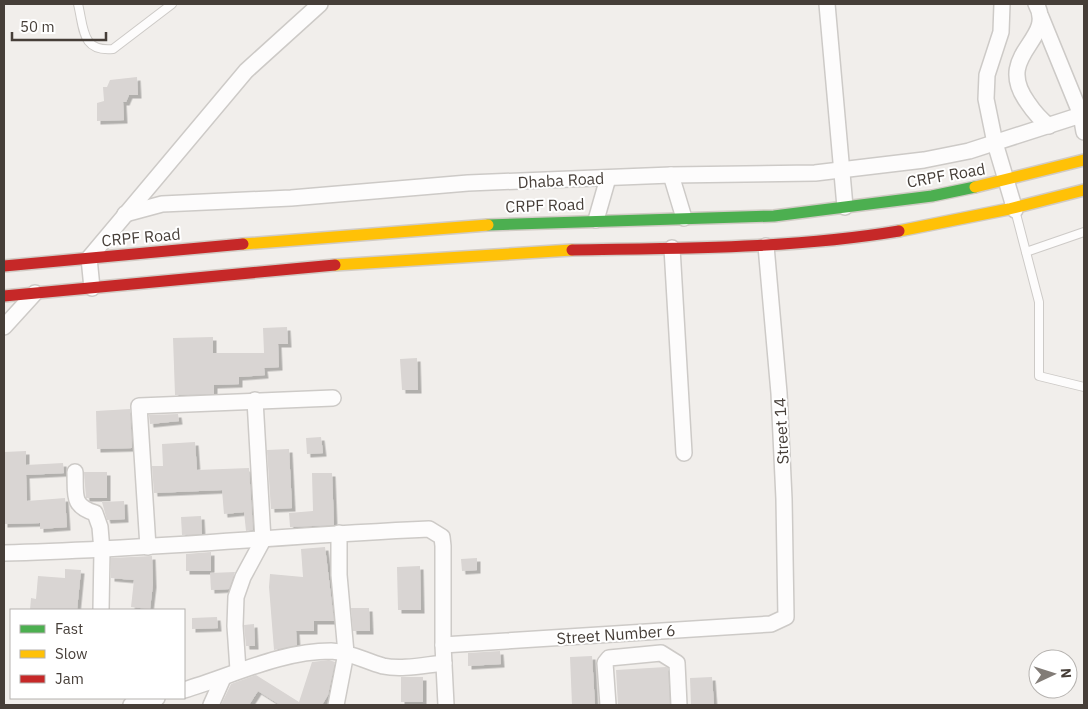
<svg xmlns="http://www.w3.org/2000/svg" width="1088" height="709" font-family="'IBM Plex Sans',sans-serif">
<defs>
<filter id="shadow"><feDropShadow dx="3.5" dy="3.5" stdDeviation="0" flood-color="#0004"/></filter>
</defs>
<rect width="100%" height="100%" fill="#f1eeeb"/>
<g fill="#d9d5d3" filter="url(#shadow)">
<path d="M 137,77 L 138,95 L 129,95 L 126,102 L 123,102 L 124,120 L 97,121 L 97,103 L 104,101 L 103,87 L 107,87 L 110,80 Z"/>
<path d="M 287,327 L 288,344 L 278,344 L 279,367 L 264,368 L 265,375 L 239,377 L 239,384 L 214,385 L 214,394 L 175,395 L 173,338 L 213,337 L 213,353 L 264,353 L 263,328 Z"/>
<path d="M 417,358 L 418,390 L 402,390 L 400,359 Z"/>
<path d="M 130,409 L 132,448 L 97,449 L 96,411 Z"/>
<path d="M 178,414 L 179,421 L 150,424 L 149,415 Z"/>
<path d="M 321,437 L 323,453 L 307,454 L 306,438 Z"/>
<path d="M 195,442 L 197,470 L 249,468 L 253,530 L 246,531 L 244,512 L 224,514 L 222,490 L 154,493 L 152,466 L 163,466 L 162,444 Z"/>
<path d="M 289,449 L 292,508 L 271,509 L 267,450 Z"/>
<path d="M 26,451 L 26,465 L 63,463 L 64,473 L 26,475 L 27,501 L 65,498 L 67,527 L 40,529 L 40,523 L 4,524 L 4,452 Z"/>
<path d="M 84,472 L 107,472 L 107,498 L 86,498 Z"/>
<path d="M 312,473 L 332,473 L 334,525 L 290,527 L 289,513 L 313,511 Z"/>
<path d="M 124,501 L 125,519 L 107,520 L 102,502 Z"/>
<path d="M 201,516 L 202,534 L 182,535 L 181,517 Z"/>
<path d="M 325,547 L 334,621 L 314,621 L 314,631 L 296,631 L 297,645 L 274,650 L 269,587 L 270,574 L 303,577 L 301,549 Z"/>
<path d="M 211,552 L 211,571 L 186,571 L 186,554 Z"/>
<path d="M 152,556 L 153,584 L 150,609 L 131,607 L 134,580 L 111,578 L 111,558 Z"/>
<path d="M 477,558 L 477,570 L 462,571 L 461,559 Z"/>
<path d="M 420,566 L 421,610 L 398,610 L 397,567 Z"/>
<path d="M 65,569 L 81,570 L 77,610 L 30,610 L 31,598 L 36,599 L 38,576 L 65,578 Z"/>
<path d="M 235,572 L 229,589 L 211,590 L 210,573 Z"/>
<path d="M 351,608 L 369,608 L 370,631 L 353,631 Z"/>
<path d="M 217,617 L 218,628 L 192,629 L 192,618 Z"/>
<path d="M 254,624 L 255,646 L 246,646 L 244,625 Z"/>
<path d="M 500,651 L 501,664 L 468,666 L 468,653 Z"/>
<path d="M 592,656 L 595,705 L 572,705 L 570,657 Z"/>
<path d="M 329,660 L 335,662 L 328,695 L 322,705 L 280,705 L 258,691 L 249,705 L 221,705 L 231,684 L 256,675 L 299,702 L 312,662 Z"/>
<path d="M 666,667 L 668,668 L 670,705 L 618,705 L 616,670 Z"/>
<rect x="401" y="677" width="22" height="25"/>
<path d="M 712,677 L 714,705 L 691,705 L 690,678 Z"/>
</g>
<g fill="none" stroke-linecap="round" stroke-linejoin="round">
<g stroke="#cdcac7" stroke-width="10">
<g id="lane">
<path d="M 78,4 C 84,28 81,52 113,49 L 172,4"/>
<path d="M 1015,210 L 1039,302 L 1039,376 L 1084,387"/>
<path d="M 1026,252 L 1084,232"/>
</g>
</g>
<g stroke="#cdcac7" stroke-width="18">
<g id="street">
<path d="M 827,4 L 845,207"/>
<path d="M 1002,4 L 1001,32 L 987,75 L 986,99 L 995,143 L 1015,210"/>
<path d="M 1036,4 C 1057,40 992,54 1028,103 C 1034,112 1040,119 1049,126"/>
<path d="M 1041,17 L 1081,115 L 1084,132"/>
<path d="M 671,175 L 684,218"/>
<path d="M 125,214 L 162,204 L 291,198 L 468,183 L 671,175 L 815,173 L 924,160 L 969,151 L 1084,114"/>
<path d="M 596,220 L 608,178"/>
<path d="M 672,248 L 684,453"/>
<path d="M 92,288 L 89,258 L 246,71 L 320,4"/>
<path d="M 4,327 L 35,293"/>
<path d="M 75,472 C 76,494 71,506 95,513 L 100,527 L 102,551 L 101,610"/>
<path d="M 148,547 L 139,406 L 333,398"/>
<path d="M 4,553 C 146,550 287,535 429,529 L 442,537 L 443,546 L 443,645 L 446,705"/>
<path d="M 443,645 L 771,624 L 786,617 L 784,499 L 779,393 L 766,246"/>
<path d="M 238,670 L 235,626 L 236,597 L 243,577 L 263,540 L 255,400"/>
<path d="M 184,690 C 232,676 280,651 331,651 C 350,652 365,661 383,666 C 402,670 424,665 444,663"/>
<path d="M 131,705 L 157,698"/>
<path d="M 211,705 L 223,678"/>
<path d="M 336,705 L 346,653 L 339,575 L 339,533"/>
<path d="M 608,705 L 605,663 L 609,658 L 661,653 L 677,663 L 679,705"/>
</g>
</g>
<g stroke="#d1cbc5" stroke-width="14">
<path id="fast" d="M 488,225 L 774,216 L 932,196 L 975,187"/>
</g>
<g stroke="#d1cbc5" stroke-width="14">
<g id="slow">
<path d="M 975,187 L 1084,160"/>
<path d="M 899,231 L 1009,209 L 1084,190"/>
<path d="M 243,244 L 488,225"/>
<path d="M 335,265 L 572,250"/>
</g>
</g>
<g stroke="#d1cbc5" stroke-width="14">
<g id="jam">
<path d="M 572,250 C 681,248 790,249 899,231"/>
<path d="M 4,266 L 243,244"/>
<path d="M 4,296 L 335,265"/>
</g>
</g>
<use href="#lane" stroke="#fdfcfc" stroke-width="8"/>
<use href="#street" stroke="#fdfcfc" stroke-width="15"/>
<use href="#fast" stroke="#4caf50" stroke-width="11"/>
<use href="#slow" stroke="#ffc107" stroke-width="11"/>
<use href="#jam" stroke="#c62828" stroke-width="11"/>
</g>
<g text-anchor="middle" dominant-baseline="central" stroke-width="4" stroke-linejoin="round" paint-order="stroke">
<g font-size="16" fill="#463e38" stroke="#fff">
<text transform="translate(946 175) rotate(-10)">CRPF Road</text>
<text transform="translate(561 180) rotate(-3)">Dhaba Road</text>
<text transform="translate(545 205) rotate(-2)">CRPF Road</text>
<text transform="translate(141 237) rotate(-5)">CRPF Road</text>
<text transform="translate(781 431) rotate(-93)">Street 14</text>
<text transform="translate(616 634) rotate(-4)">Street Number 6</text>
</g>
</g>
<rect width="1088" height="709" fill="none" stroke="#463e38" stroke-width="10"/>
<rect x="10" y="609" width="175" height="90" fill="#ffffff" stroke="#b5b2af"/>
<rect x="20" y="625" width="25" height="8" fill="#4caf50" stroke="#b5b2af"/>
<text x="55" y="634" font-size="15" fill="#463e38">Fast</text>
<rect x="20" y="650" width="25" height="8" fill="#ffc107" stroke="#b5b2af"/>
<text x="55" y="659" font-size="15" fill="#463e38">Slow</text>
<rect x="20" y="675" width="25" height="8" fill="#c62828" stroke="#b5b2af"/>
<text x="55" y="684" font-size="15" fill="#463e38">Jam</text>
<g transform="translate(1053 674) rotate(86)"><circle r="24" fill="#ffffff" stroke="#b5b2af"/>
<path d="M0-4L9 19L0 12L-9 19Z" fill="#827c77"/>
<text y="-8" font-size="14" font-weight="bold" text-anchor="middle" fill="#463e38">N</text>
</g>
<path d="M12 32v8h94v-8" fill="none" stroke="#463e38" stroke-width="2.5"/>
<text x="20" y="32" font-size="15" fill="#463e38" stroke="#ffffff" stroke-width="4" paint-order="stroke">50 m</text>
</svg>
